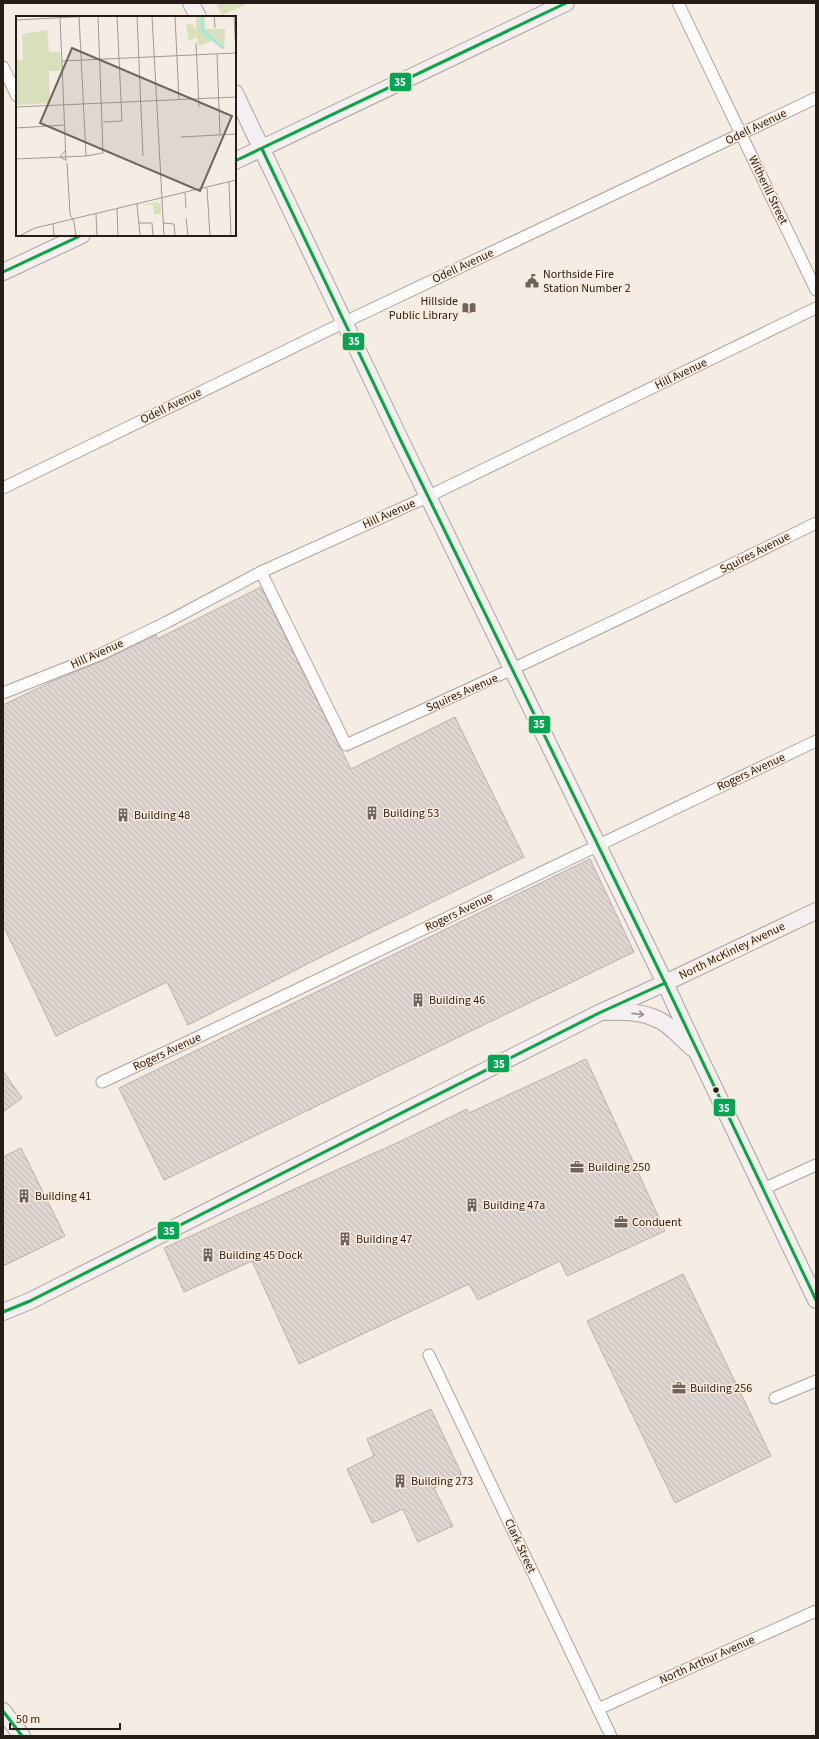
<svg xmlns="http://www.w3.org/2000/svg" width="819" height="1739" font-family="'Source Sans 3',sans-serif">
<defs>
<pattern id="building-back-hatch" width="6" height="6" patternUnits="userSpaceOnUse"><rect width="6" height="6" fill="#dfd5d1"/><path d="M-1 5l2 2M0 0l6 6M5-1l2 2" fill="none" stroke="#bfb6b3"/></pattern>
</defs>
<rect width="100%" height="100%" fill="#f5ece4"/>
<path fill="#d7e0bb" d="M 216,3 L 249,3 L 222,15 Z"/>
<g fill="url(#building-back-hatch)" stroke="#bab1ac">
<path d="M 261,587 L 351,769 L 455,717 L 524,857 L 315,960 L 188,1025 L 167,982 L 56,1036 L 3,925 L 3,705 L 55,680 L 102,661 L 156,635 L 157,639 Z"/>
<path d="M 590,859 L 634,952 L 164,1180 L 119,1088 Z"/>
<path d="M 586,1059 L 665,1231 L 567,1276 L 560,1261 L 478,1300 L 469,1284 L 299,1364 L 252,1261 L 184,1292 L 164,1248 L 401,1141 L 467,1109 L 469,1113 Z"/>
<path d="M 3,1071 L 22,1098 L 3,1112 Z"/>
<path d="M 21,1148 L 65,1236 L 3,1266 L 3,1157 Z"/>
<path d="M 683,1274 L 771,1456 L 675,1503 L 587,1321 Z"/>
<path d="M 431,1409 L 462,1475 L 434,1488 L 453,1526 L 418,1542 L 403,1509 L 372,1523 L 347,1469 L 374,1456 L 367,1439 Z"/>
</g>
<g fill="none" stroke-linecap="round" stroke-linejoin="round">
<g stroke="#aca49e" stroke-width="13">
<g id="street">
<path d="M 678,3 L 816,290"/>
<path d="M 3,67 L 17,96"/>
<path d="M 3,488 L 345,322 L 816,98"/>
<path d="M 261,572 L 346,745 C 504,674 661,600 816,523"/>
<path d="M 3,693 L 99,655 L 167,622 L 261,572 L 429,496 L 816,308"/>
<path d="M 102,1082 L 194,1039 L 816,741"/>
<path d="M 763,1189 L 816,1165"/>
<path d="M 429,1355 L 611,1736"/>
<path d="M 775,1398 L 816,1381"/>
<path d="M 598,1709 L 816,1611"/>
</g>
</g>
<g stroke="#aca49e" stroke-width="18">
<g id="secondary">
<path d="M 191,3 L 198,17"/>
<path d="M 235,93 L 401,441 L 665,983 L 697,1052 L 816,1300"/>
<path d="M 235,161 L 566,3"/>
<path d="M 3,272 L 82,235"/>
<path d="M 607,1012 C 624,1011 646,1012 661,1021 C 672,1027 682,1039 692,1048"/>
<path d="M 3,1312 L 30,1301 L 599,1013 L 665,983 L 816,911"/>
<path d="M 3,1711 L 22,1736"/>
</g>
</g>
<use href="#street" stroke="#fefcfb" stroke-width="11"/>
<use href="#secondary" stroke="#f4eff0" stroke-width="16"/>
<g stroke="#fdebdc" stroke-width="6">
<g id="bus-1">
<path d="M 262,149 L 401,441 L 665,983 L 816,1300"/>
<path d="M 235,161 L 566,3"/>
<path d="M 3,272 L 82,235"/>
<path d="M 3,1312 L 30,1301 L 599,1013 L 665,983"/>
<path d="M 3,1711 L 22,1736"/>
</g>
</g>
<use href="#bus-1" stroke="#00a651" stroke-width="3"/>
</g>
<defs><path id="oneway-shaft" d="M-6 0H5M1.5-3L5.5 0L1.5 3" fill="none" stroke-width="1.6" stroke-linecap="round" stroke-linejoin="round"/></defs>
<use stroke="#97908e" href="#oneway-shaft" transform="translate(638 1014) rotate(6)"/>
<defs>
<g id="civic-bare" transform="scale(1.08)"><path d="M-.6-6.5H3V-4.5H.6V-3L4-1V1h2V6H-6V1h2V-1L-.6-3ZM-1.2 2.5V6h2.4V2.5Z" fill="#6e655e" stroke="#fdebdc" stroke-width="2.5" paint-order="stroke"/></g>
<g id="library-bare" transform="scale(1.08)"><path d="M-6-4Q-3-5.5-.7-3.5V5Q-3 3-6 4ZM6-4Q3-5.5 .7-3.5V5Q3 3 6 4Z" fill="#6e655e" stroke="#fdebdc" stroke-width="2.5" paint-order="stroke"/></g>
<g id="building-bare" transform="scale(1.08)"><path d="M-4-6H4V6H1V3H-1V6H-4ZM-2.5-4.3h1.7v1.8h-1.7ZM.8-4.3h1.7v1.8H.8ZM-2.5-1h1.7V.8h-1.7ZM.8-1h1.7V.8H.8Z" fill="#6e655e" stroke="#fdebdc" stroke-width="2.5" paint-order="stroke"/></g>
<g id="office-bare" transform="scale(1.08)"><path d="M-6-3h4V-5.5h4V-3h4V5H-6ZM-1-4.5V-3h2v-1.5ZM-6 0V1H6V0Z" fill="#6e655e" stroke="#fdebdc" stroke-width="2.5" paint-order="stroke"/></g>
</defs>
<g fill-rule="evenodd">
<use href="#civic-bare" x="532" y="281"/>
<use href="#library-bare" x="469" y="308"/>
<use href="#building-bare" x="372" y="813"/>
<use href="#building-bare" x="123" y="815"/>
<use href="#building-bare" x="418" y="1000"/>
<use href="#office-bare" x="577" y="1167"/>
<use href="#building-bare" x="24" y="1196"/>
<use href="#building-bare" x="472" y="1205"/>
<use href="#office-bare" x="621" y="1222"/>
<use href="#building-bare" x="345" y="1239"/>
<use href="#building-bare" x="208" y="1255"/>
<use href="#office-bare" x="679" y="1388"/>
<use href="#building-bare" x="400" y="1481"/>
</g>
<circle fill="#251d16" stroke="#fdebdc" stroke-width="1.5" cx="716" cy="1090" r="3.5"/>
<g text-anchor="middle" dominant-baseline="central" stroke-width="3" stroke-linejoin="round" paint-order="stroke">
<g font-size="12" fill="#251d16" stroke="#fdebdc">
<text transform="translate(756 127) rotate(-26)">Odell Avenue</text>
<text transform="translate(768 190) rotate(64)">Witherill Street</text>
<text transform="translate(463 266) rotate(-25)">Odell Avenue</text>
<text transform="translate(681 374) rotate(-26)">Hill Avenue</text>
<text transform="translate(171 406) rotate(-26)">Odell Avenue</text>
<text transform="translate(389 514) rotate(-24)">Hill Avenue</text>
<text transform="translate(755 553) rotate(-27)">Squires Avenue</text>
<text transform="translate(97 654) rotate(-24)">Hill Avenue</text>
<text transform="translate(462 693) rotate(-24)">Squires Avenue</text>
<text transform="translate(751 772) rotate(-25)">Rogers Avenue</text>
<text transform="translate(459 912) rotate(-26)">Rogers Avenue</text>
<text transform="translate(732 951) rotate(-26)">North McKinley Avenue</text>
<text transform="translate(167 1052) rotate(-25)">Rogers Avenue</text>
<text transform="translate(520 1546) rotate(65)">Clark Street</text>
<text transform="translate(707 1660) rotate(-24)">North Arthur Avenue</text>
</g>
<g font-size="12" fill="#251d16" stroke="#fdebdc" text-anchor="start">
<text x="543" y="274">Northside Fire<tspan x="543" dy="14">Station Number 2</tspan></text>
<text x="458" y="301" text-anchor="end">Hillside<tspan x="458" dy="14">Public Library</tspan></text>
<text x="383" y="813">Building 53</text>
<text x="134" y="815">Building 48</text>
<text x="429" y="1000">Building 46</text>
<text x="588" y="1167">Building 250</text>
<text x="35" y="1196">Building 41</text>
<text x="483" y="1205">Building 47a</text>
<text x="632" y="1222">Conduent</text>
<text x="356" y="1239">Building 47</text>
<text x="219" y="1255">Building 45 Dock</text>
<text x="690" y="1388">Building 256</text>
<text x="411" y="1481">Building 273</text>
</g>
</g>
<g transform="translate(16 16)">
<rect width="220" height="220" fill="#f5ece4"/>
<path d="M 31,14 L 33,36 L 44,36 L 45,55 L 33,55 L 34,87 L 0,89 L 0,45 L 7,44 L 6,18 ZM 141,186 L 145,189 L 145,198 L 138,198 L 137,189 L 125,189 Z" fill="#d7e0bb"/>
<path d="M 180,0 L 189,0 L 189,13 L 209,13 L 208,34 L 196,25 L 183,30 L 181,21 L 173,25 L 170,8 L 177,9 L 180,14 Z" fill="#d7e0bb"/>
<path fill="none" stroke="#8deaf1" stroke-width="2" d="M 185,0 L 187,15 L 207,32"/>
<path fill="none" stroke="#a29992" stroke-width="1" d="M 44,0 L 50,145M 63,0 L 70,140M 121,0 L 127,140M 136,0 L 148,220M 159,0 L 163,84M 198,0 L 199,12M 218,0 L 220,36M 0,4 L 76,0M 180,27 L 183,91M 201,38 L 204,119M 46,45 L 220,37M 0,91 L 220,81M 87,106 L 106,105 L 101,0M 0,112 L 49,109M 165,121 L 220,118M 49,135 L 44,141 L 50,144M 0,143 L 70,140 L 87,137 L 82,0M 51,147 L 54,198 L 58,206 L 60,220M 213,166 L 215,220M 191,172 L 194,220M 169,177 L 170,192M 121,188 L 124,220M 101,193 L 102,220M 80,198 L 81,220M 170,202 L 172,220M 123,207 L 136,207 L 137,220M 147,207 L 158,208 L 159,220M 37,208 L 38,220M 3,220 L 19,212 L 220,164"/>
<path fill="#6e655e" fill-opacity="0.15" stroke="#6e655e" stroke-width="2" d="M 56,32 L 216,100 L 184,175 L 24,107 Z"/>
<rect width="220" height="220" fill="none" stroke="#251d16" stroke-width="2"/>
</g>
<g stroke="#fdebdc" stroke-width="1.5">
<rect x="389" y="72" width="23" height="20" rx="4" fill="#00a651"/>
<rect x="342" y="332" width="23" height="19" rx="4" fill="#00a651"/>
<rect x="528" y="715" width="23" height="19" rx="4" fill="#00a651"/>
<rect x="487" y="1054" width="23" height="19" rx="4" fill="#00a651"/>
<rect x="713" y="1098" width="23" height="19" rx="4" fill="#00a651"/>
<rect x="157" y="1221" width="23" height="19" rx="4" fill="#00a651"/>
</g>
<g font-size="11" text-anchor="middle" font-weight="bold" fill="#fff">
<text x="400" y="86">35</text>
<text x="354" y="345">35</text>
<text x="539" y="728">35</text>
<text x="499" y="1068">35</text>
<text x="724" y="1112">35</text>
<text x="169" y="1235">35</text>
</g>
<rect width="819" height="1739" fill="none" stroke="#251d16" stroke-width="8"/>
<path d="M10 1723v6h110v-6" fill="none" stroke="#251d16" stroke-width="2"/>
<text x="16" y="1723" font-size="12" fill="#251d16" stroke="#fdebdc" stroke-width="3" paint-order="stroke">50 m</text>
</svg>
